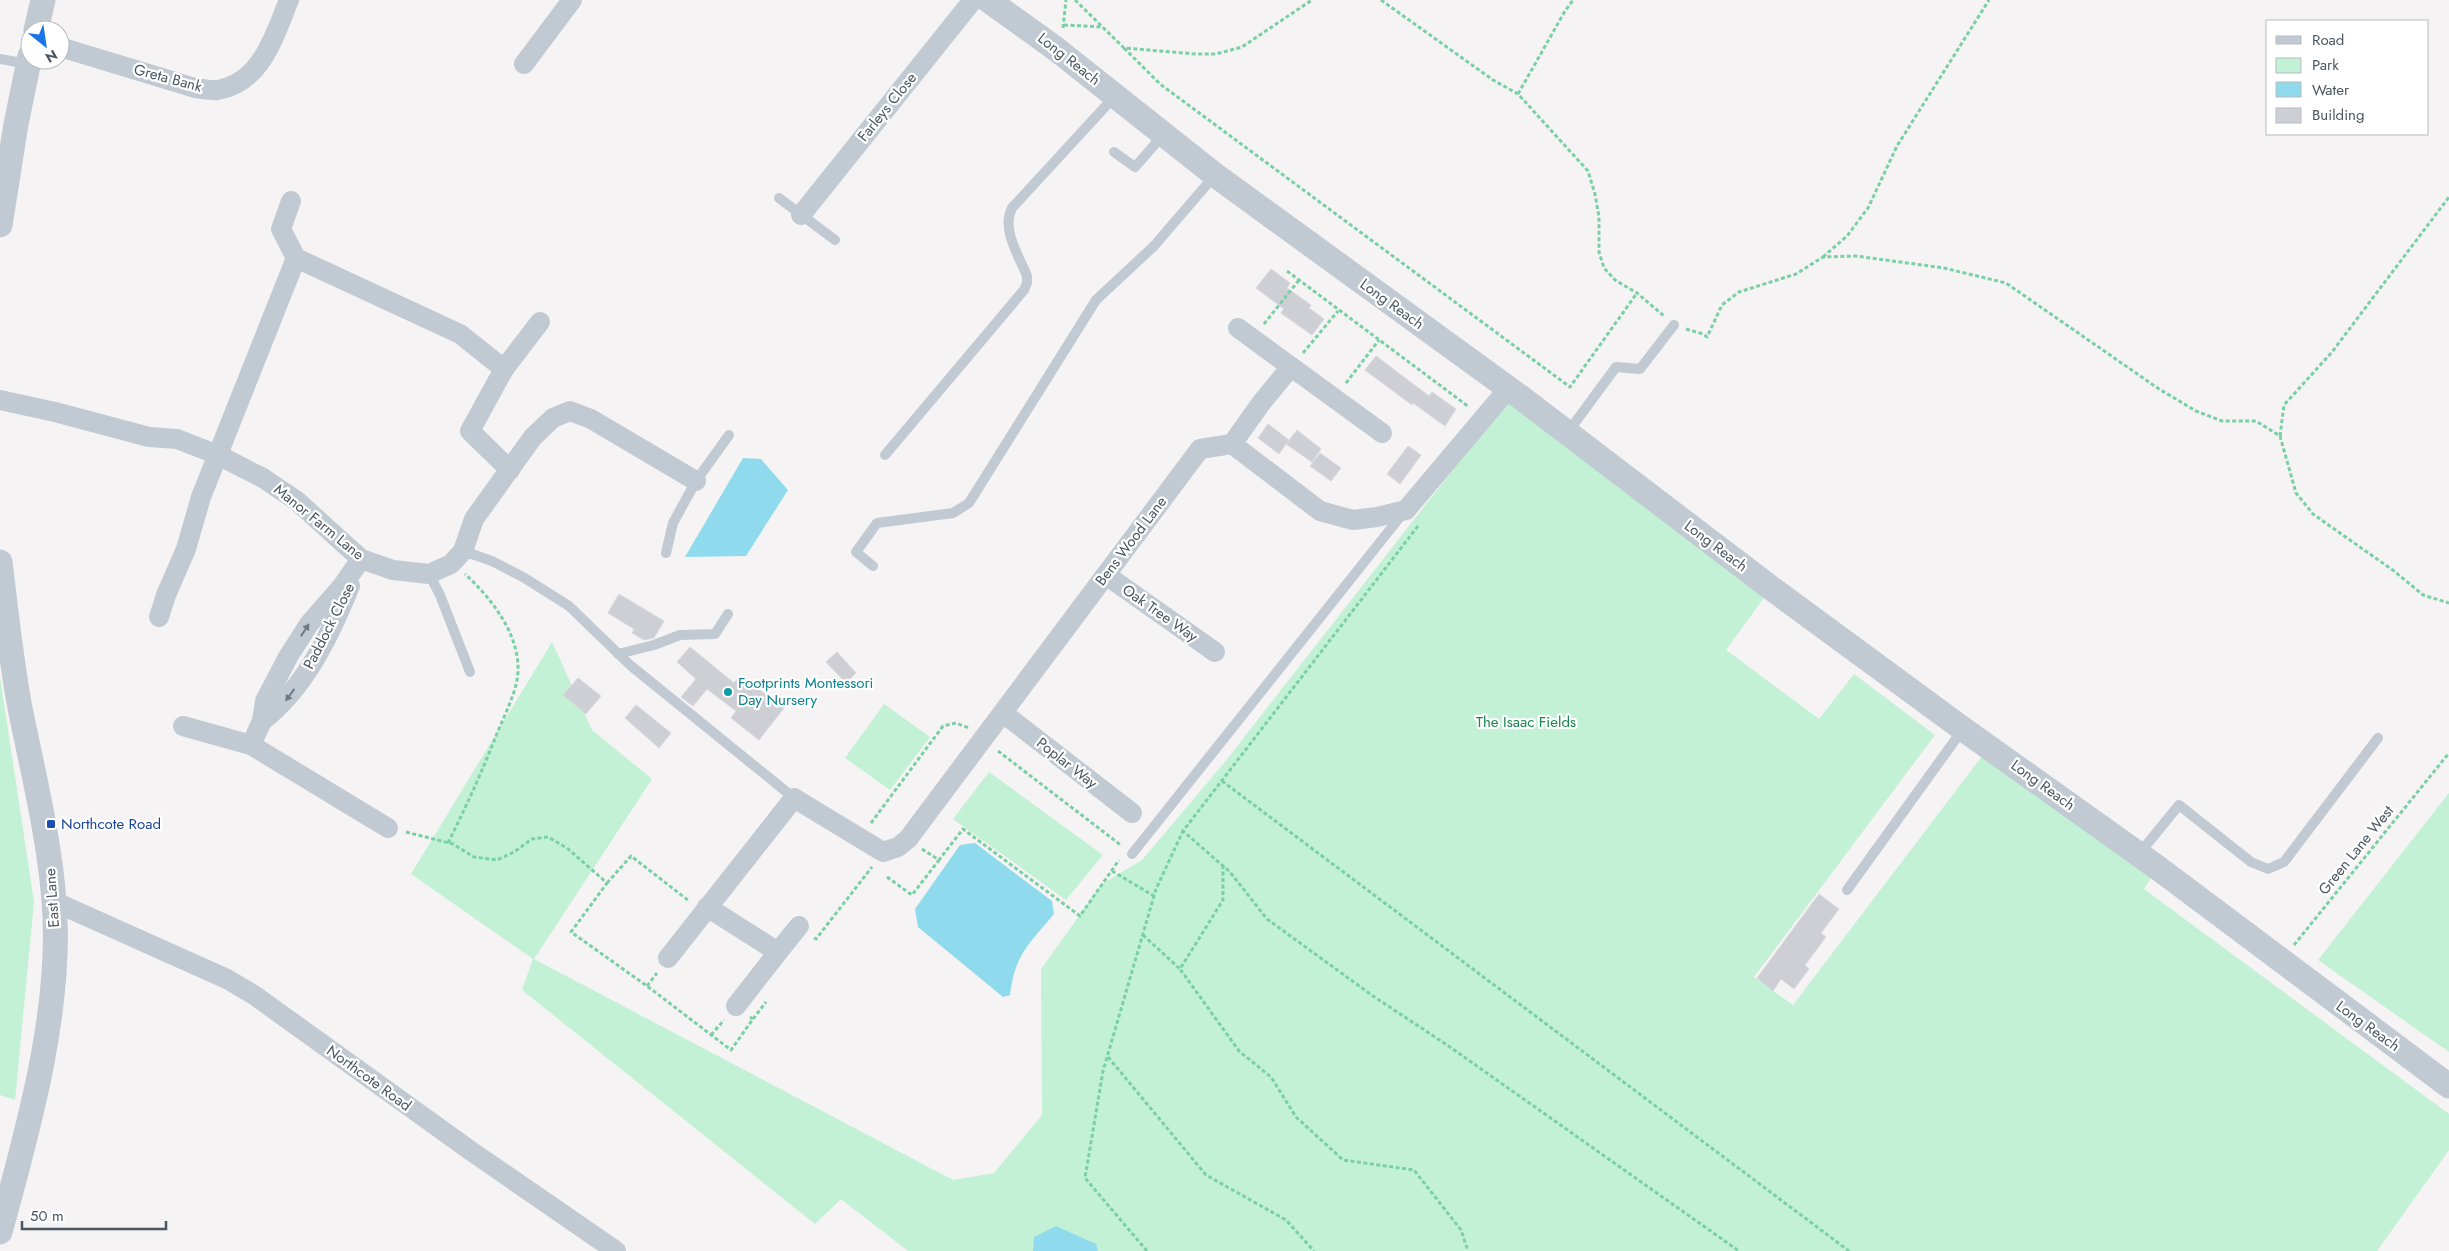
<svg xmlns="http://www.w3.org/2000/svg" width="2449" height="1251" font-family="Jost,sans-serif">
<rect width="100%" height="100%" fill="#f5f3f3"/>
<g fill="#c3f1d5">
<path d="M 1508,389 L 1771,588 L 1726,650 L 1819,719 L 1854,674 L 1935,735 L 1754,977 L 1793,1005 L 1989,747 L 2158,868 L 2144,889 L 2449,1114 L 2449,1150 L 2377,1251 L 908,1251 L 841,1199 L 815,1224 L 522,990 L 533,959 L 411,874 L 552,642 L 592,730 L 652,779 L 534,959 L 953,1180 L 994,1173 L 1042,1115 L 1041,969 L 1102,884 L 1142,860 L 1224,763 L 1505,403 Z"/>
<path d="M 0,677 L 34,902 L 15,1100 L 0,1095 Z"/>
<path d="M 884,704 L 930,737 L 890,790 L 845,758 Z"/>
<path d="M 989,772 L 1103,855 L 1066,900 L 953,819 Z"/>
<path d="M 2449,793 L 2449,1052 L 2318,960 Z"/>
</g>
<g fill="#90daee">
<path d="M 743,458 L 761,459 L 788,490 L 746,556 L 685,557 Z"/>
<path d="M 975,843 L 1052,901 L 1054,914 C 1029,944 1015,954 1010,995 L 1003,997 L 918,927 L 915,909 L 960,845 Z"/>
<path d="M 1056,1226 L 1096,1244 L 1098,1251 L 1033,1251 L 1034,1237 Z"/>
</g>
<g fill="#cdcfd5" stroke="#d7d9de">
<path d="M 1271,269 L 1290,283 L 1287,288 L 1311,305 L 1309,308 L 1324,319 L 1312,335 L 1281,313 L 1284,309 L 1256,288 Z"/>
<path d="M 1376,356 L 1429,396 L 1432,392 L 1456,409 L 1445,426 L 1413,403 L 1412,405 L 1365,370 Z"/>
<path d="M 1268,424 L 1289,440 L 1279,454 L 1258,438 Z"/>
<path d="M 1297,430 L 1321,449 L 1312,462 L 1286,444 Z"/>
<path d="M 1408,446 L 1421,455 L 1400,484 L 1387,474 Z"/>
<path d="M 1320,453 L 1341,468 L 1331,481 L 1310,466 Z"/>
<path d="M 619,594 L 664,621 L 654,638 L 644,640 L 632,633 L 634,629 L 608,613 Z"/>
<path d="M 690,647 L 734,683 L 739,677 L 754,689 L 756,687 L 784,708 L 759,740 L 731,718 L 736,711 L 707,689 L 693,706 L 681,697 L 696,679 L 677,662 Z"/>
<path d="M 837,652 L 856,673 L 846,683 L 826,662 Z"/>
<path d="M 578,678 L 601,696 L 586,714 L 563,695 Z"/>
<path d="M 636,705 L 671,733 L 659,748 L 625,718 Z"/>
<path d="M 1819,894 L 1839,909 L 1821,933 L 1826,937 L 1805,965 L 1809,969 L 1794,989 L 1781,979 L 1773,991 L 1757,978 Z"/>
</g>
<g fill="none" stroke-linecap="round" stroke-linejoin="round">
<g stroke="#7ad0a6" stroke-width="3" stroke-dasharray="4 2.5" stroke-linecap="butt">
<path d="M 1075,0 L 1124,48 L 1196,54 L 1216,54 L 1242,47 L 1312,0"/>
<path d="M 1381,0 L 1493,80 L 1518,94 L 1588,171 L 1595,194 L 1599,217 L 1599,252 L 1604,268 L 1615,280 L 1637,293 L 1664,316"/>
<path d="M 1064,25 L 1103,27"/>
<path d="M 1063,28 L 1066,0"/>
<path d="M 1124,48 L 1160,84 L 1570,387 L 1637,293"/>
<path d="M 1518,94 L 1565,11 L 1573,0"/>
<path d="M 1823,257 L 1847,236 L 1868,208 L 1897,146 L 1989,0"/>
<path d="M 1287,271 L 1469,407"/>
<path d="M 1264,324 L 1299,280"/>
<path d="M 1686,329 L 1703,334 L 1707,337 L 1722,305 L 1739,292 L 1796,274 L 1823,257 L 1856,256 L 1944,268 L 2006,283 L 2159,389 L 2196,411 L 2222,421 L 2256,421 L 2280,436 L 2296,493 L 2313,514 L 2394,571 L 2423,595 L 2449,603"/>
<path d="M 1303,353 L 1338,311"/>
<path d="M 1346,383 L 1379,340"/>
<path d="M 2280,436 L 2284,405 L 2332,352 L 2449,197"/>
<path d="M 1418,526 L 1183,831 L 1230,872 L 1267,919 L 1373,996 L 1447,1045 L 1739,1251"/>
<path d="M 998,751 L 1122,846"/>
<path d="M 1222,781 L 1849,1251"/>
<path d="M 871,823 L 943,726 L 956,723 L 969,728"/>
<path d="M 406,832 L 453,844 L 474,857 L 497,860 L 514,852 L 532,839 L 548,837 L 567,848 L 607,883 L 571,932 L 647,986 L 731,1050 L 753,1019 L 750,1017"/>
<path d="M 448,843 C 465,809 480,776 494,741 C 501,722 513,701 517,680 C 524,639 493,600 465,574"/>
<path d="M 922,849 L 939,860 L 963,829 L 1080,916 L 1119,860"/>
<path d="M 1223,865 L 1223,900 L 1180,969 L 1239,1051 L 1271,1077 L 1296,1117 L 1343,1160 L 1414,1170 L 1461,1230 L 1468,1251"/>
<path d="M 1112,871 L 1154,896"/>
<path d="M 887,877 L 912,895 L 939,860"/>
<path d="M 607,883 L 631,856 L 689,901"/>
<path d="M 1143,935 L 1180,969"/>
<path d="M 814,938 L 816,939 L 872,867"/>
<path d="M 2294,945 L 2449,753"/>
<path d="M 647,986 L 657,973"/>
<path d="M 753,1019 L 766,1002"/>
<path d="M 711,1035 L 724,1020"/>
<path d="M 1108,1057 L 1206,1175 L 1286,1220 L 1314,1251"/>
<path d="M 1147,1251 L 1085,1178 L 1103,1071 L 1156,889 L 1183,831"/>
</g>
<g stroke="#c1cad2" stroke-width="10">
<path d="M 0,59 L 28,64"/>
<path d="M 1114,152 L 1135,167 L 1163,135"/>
<path d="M 779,198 L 835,240"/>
<path d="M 1568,432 L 1616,367 L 1640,369 L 1674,325"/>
<path d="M 885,455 L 1024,290 L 1027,283 L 1027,276 C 1019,256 1001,229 1012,208 L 1115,96"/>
<path d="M 463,551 L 492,561 L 523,577 L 569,606 L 630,665 L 794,798"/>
<path d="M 666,553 L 673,523 L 696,481 L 729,435"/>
<path d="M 873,566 L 856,552 L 877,523 L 953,513 L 969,503 L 1096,300 L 1154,246 L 1215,175"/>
<path d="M 429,574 L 440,595 L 470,672"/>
<path d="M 618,654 L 654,645 L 680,635 L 715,634 L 728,614"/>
<path d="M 1132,854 L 1404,512"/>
<path d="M 2139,854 L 2179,805 L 2251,862 L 2268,869 L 2284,862 L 2378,738"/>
<path d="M 1847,890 L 1963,729"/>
</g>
<g stroke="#c1cad2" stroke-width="20">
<path d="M 60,47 L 195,88 C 202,89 211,91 218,90 C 262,82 274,36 289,0"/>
<path d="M 524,64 L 572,0"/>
<path d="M 291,201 L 281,229 L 296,258 L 460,334 L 504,369 L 470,431 L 510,470"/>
<path d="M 801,215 L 973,0"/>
<path d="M 1238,328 L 1382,433"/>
<path d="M 504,369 L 540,322"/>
<path d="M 0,400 L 55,412 L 149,437 L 177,439 L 218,455 L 263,478 L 297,501 L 361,559 L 393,570 L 429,574 L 451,564 L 463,551 L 474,519 L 533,437 L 553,418 L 570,411 L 591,419 L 696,481"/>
<path d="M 1232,444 L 1262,402 L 1290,368"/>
<path d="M 361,559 L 343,585 L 309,624 L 288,657 L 265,701 L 262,721 L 251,745 L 388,828"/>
<path d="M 1106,575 L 1215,652"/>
<path d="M 159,617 L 166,595 L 186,549 L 201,497 L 296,258"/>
<path d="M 1003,713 L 1132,813"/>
<path d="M 262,721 C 305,688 330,635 350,586"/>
<path d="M 183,726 L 251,745"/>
<path d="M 55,902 L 227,979 L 254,995 L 471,1151 L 616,1251"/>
<path d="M 707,907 L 778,952 L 736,1006"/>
<path d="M 778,952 L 799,926"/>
<path d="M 668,958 L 794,798 L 883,852 L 898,847 L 908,839 L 1200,449 L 1232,444 L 1320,511 L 1353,520 L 1377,517 L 1406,510 L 1508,389"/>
</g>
<g stroke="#c1cad2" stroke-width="25">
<path d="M 988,0 L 1056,49 L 1215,175 L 1519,396 L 1771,588 L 1963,729 L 2158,868 L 2449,1086"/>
<path d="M 36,30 L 43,0"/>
<path d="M 0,225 L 16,124 L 30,56"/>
<path d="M 0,562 C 6,611 11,660 20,708 C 33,772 49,836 54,901 C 63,1007 28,1130 0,1232"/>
</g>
</g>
<defs><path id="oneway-solid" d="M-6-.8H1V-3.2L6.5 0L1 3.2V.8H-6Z" transform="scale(1.25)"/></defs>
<g fill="#6e7983">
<use href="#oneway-solid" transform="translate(305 630) rotate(-57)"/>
<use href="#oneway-solid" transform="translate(290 695) rotate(126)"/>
</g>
<circle fill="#0f9aa8" stroke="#fff" stroke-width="2" cx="728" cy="692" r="5"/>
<rect fill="#1a4fb4" stroke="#fff" stroke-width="2" x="46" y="819" width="10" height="10" rx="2.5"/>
<g text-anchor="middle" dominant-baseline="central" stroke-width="4.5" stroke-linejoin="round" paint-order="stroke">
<g font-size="15" fill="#4a5661" stroke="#fff">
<text transform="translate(1069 59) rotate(38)">Long Reach</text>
<text transform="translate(168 78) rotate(15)">Greta Bank</text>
<text transform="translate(887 107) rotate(-51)">Farleys Close</text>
<text transform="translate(1392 304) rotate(36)">Long Reach</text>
<text transform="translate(319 522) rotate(39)">Manor Farm Lane</text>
<text transform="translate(1131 541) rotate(-53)">Bens Wood Lane</text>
<text transform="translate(1716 546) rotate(37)">Long Reach</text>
<text transform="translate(1160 613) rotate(35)">Oak Tree Way</text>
<text transform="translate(329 626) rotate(-63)">Paddock Close</text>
<text transform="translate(1067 763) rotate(38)">Poplar Way</text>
<text transform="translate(2043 785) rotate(36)">Long Reach</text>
<text transform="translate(2356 850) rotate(-51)">Green Lane West</text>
<text transform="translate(52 898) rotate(-94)">East Lane</text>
<text transform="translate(2368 1026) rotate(36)">Long Reach</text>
<text transform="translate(369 1078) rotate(36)">Northcote Road</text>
</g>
<g font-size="15" fill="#0d838f" stroke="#fff" text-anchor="start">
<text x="738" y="683">Footprints Montessori<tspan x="738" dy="17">Day Nursery</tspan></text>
</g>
<g font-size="15" fill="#17864f" stroke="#fff">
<text x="1526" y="722">The Isaac Fields</text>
</g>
<g font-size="15" fill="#164399" stroke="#fff" text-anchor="start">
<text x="61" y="824">Northcote Road</text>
</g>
</g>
<rect x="2266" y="20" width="162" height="115" fill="#ffffff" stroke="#b7bbc0"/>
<rect x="2276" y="36" width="25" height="8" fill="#c1cad2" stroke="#b7bbc0"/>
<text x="2312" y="45" font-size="15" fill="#4a5661">Road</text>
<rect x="2276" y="58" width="25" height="15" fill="#c3f1d5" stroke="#b7bbc0"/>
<text x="2312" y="70" font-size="15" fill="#4a5661">Park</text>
<rect x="2276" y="82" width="25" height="15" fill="#90daee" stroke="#b7bbc0"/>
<text x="2312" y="95" font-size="15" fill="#4a5661">Water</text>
<rect x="2276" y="108" width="25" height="15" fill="#cdcfd5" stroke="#b7bbc0"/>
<text x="2312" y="120" font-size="15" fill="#4a5661">Building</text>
<g transform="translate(45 45) rotate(150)"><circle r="24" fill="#ffffff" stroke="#b7bbc0"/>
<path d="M0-4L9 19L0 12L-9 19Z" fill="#1a73e8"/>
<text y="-8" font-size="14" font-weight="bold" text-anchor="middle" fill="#4a5661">N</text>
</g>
<path d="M22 1221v8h144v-8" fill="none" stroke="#4a5661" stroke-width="2.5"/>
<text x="30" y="1221" font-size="15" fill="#4a5661" stroke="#ffffff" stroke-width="4" paint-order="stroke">50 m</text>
</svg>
